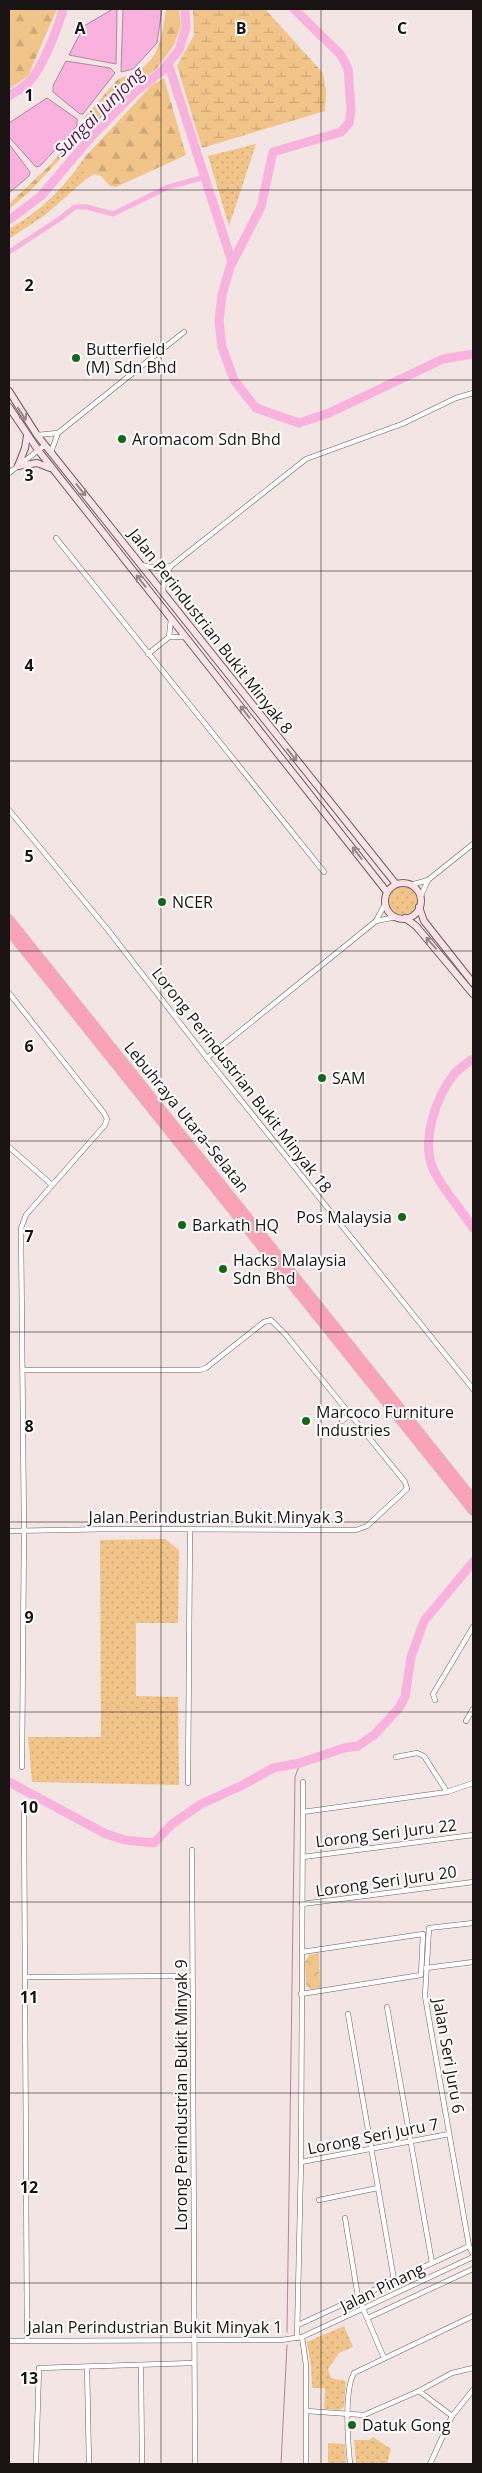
<svg xmlns="http://www.w3.org/2000/svg" width="482" height="2473" font-family="'Open Sans',sans-serif">
<defs>
<pattern id="grass-dots" width="8" height="8" patternUnits="userSpaceOnUse" patternTransform="scale(1.25)"><rect width="8" height="8" fill="#f1c58a"/><path d="M2 2h.1M6 6h.1" fill="none" stroke="#cea876" stroke-width="1.8" stroke-linecap="round"/></pattern>
<pattern id="forest-firs" width="22" height="20" patternUnits="userSpaceOnUse" patternTransform="scale(1.25)"><rect width="22" height="20" fill="#f1c58a"/><path d="M5 1l3.5 6h-7zM16 11l3.5 6h-7z" fill="#cea876"/></pattern>
<pattern id="wetland-marsh" width="20" height="14" patternUnits="userSpaceOnUse" patternTransform="scale(1.25)"><rect width="20" height="14" fill="#f1c58a"/><path d="M1 5h8M5 5V1M11 12h8M15 12V8" fill="none" stroke="#cea876"/></pattern>
<pattern id="park-crowns" width="20" height="18" patternUnits="userSpaceOnUse" patternTransform="scale(1.25)"><rect width="20" height="18" fill="#f1c58a"/><path d="M2 6a3 3 0 1 1 6 0M12 15a3 3 0 1 1 6 0" fill="none" stroke="#cea876"/></pattern>
</defs>
<rect width="100%" height="100%" fill="#f2e5e3"/>
<g fill="url(#grass-dots)">
<path d="M 256,144 L 229,226 L 208,156 Z"/>
<path d="M 84,158 L 86,179 L 45,215 L 9,239 L 9,229 C 40,212 65,187 84,158 Z"/>
<circle cx="403" cy="900" r="16"/>
<path d="M 165,1539 L 179,1550 L 178,1623 L 136,1623 L 136,1696 L 178,1697 L 179,1785 L 32,1782 L 28,1737 L 101,1737 L 100,1540 Z"/>
<path d="M 344,2326 L 353,2347 L 339,2353 L 328,2369 L 331,2378 L 346,2381 L 344,2407 L 340,2410 L 324,2409 L 325,2388 L 312,2388 L 311,2366 L 307,2342 Z"/>
<path d="M 373,2437 L 391,2449 L 387,2464 L 356,2464 L 354,2440 L 369,2440 Z"/>
<path d="M 328,2443 L 345,2444 L 346,2464 L 328,2464 Z"/>
</g>
<g fill="url(#forest-firs)">
<path d="M 9,9 L 57,9 L 28,76 L 9,89 Z"/>
<path d="M 166,9 L 179,9 L 181,26 L 174,45 L 157,68 L 128,92 L 82,136 L 27,194 L 9,209 L 9,204 L 47,168 L 84,126 L 84,118 L 117,80 C 122,76 129,77 135,73 C 162,56 161,38 166,9 Z"/>
<path d="M 164,78 L 186,155 L 116,187 L 110,186 L 101,176 L 94,174 L 86,179 L 84,158 L 152,85 Z"/>
</g>
<path fill="url(#wetland-marsh)" d="M 193,9 L 265,9 L 323,73 L 326,91 L 325,111 L 202,148 L 177,66 L 194,35 Z"/>
<path fill="url(#park-crowns)" d="M 319,1953 L 320,1988 L 311,1989 L 306,1986 L 305,1962 L 309,1955 Z"/>
<g fill="#f9b2de" stroke="#b683a1">
<path d="M 113,9 L 117,9 L 116,64 L 69,55 L 84,26 Z"/>
<path d="M 123,9 L 162,9 L 157,43 L 133,69 L 121,72 Z"/>
<path d="M 66,61 L 110,68 L 115,73 L 83,114 L 80,114 L 53,92 L 53,86 Z"/>
<path d="M 47,98 L 77,119 L 77,126 L 40,166 L 36,167 L 9,137 L 9,123 Z"/>
<path d="M 9,144 L 30,172 L 29,176 L 9,193 Z"/>
</g>
<g fill="none" stroke-linecap="round" stroke-linejoin="round">
<g stroke="#b683a1" stroke-width="1">
<path d="M 287,2332 L 295,1777 L 300,1763"/>
<path d="M 281,2464 L 287,2345"/>
</g>
<path stroke="#f9b2de" stroke-width="5" d="M 9,252 L 58,220 L 75,207 L 87,207 L 113,214 L 168,187 L 205,177"/>
<g stroke="#f9b2de" stroke-width="9">
<path d="M 294,9 L 340,54 L 348,68 L 351,110 L 349,123 L 341,132 L 273,152 L 261,207 L 230,267 L 222,295 L 219,321 L 222,347 L 234,380 L 256,408 L 299,423 L 329,413 L 443,359 L 473,354"/>
<path d="M 168,63 L 232,262"/>
<path d="M 9,96 C 15,92 22,88 28,83 C 42,69 58,28 63,9"/>
<path d="M 9,220 L 41,196 L 91,137 L 134,93 L 163,70 L 179,50 L 186,28 L 185,9"/>
<path d="M 473,1059 C 467,1063 460,1068 455,1073 C 436,1096 420,1142 434,1171 C 444,1191 461,1209 473,1228"/>
<path d="M 9,1782 L 106,1834 L 125,1840 L 154,1843 L 172,1824 L 201,1804 L 243,1785 L 273,1768 L 300,1763 L 344,1748 L 358,1746 L 374,1735 L 399,1708 L 405,1697 L 411,1657 L 424,1621 L 473,1562"/>
</g>
<g stroke="#6c615f" stroke-width="5.5">
<g id="street">
<path d="M 37,435 L 58,433"/>
<path d="M 51,452 L 58,433 L 184,332"/>
<path d="M 9,473 L 45,445"/>
<path d="M 56,538 L 324,872"/>
<path d="M 141,565 L 156,568 L 171,566"/>
<path d="M 163,592 L 164,579 L 171,566 L 306,459 L 402,424 L 456,398 L 473,393"/>
<path d="M 169,637 L 171,619"/>
<path d="M 148,654 L 169,637 L 185,637"/>
<path d="M 9,810 L 108,930 L 207,1058 L 473,1389"/>
<path d="M 411,885 L 428,880 L 473,844"/>
<path d="M 420,898 L 428,880"/>
<path d="M 376,921 L 396,917"/>
<path d="M 9,993 L 104,1113 L 107,1119 L 105,1125 L 26,1215 L 21,1228 L 24,1531 L 22,1767"/>
<path d="M 207,1058 L 376,921 L 385,904"/>
<path d="M 9,1147 L 52,1185"/>
<path d="M 342,1421 L 349,1415"/>
<path d="M 9,1531 L 113,1529 L 356,1530 L 367,1526 L 407,1489 L 405,1482 L 285,1334 L 271,1320 L 264,1322 L 206,1368 L 200,1370 L 23,1370"/>
<path d="M 435,1700 L 433,1694 L 473,1627"/>
<path d="M 466,1721 L 473,1709"/>
<path d="M 396,1757 L 417,1753 L 424,1756 L 447,1792"/>
<path d="M 188,1783 L 190,1530"/>
<path d="M 303,1812 L 447,1792 L 473,1783"/>
<path d="M 24,1813 L 27,2341"/>
<path d="M 192,1850 L 195,2464"/>
<path d="M 303,1857 L 473,1835"/>
<path d="M 302,1904 L 473,1882"/>
<path d="M 473,1923 L 429,1928 L 425,1996 L 469,2246 L 473,2254"/>
<path d="M 426,1968 L 473,1962"/>
<path d="M 25,1977 L 192,1976"/>
<path d="M 301,1994 L 421,1975 L 423,1934 L 302,1952"/>
<path d="M 387,2007 L 432,2263"/>
<path d="M 348,2014 L 394,2280"/>
<path d="M 301,2162 L 449,2134"/>
<path d="M 319,2200 L 378,2188"/>
<path d="M 345,2218 L 358,2297 L 384,2358"/>
<path d="M 368,2318 L 473,2269"/>
<path d="M 298,2325 L 469,2246"/>
<path d="M 302,2337 L 306,2365 L 306,2464"/>
<path d="M 297,2338 L 301,2162 L 303,1782"/>
<path d="M 9,2341 L 281,2340 L 302,2337 L 473,2257"/>
<path d="M 141,2365 L 142,2464"/>
<path d="M 87,2367 L 89,2464"/>
<path d="M 419,2391 L 452,2373 L 473,2368"/>
<path d="M 307,2411 L 364,2415 L 419,2391 L 452,2416"/>
<path d="M 36,2464 L 39,2368 L 194,2363"/>
<path d="M 350,2464 C 348,2443 344,2391 354,2373 L 473,2316"/>
<path d="M 430,2464 L 452,2416 L 473,2390"/>
</g>
</g>
<g stroke="#6c615f" stroke-width="8">
<g id="secondary">
<path d="M 9,391 L 37,435 L 396,884"/>
<path d="M 9,407 L 38,450 L 387,892"/>
<path d="M 18,466 L 37,463 L 50,468"/>
<path d="M 18,466 L 25,448 L 27,436"/>
<circle cx="403" cy="901" r="18"/>
<path d="M 419,907 L 424,921 L 473,983"/>
<path d="M 405,918 L 416,926 L 473,994"/>
</g>
</g>
<g stroke="#c8c7c6" stroke-width="10">
<g id="highway">
<path d="M 9,919 L 473,1499"/>
<path d="M 9,931 L 473,1511"/>
</g>
</g>
<use href="#street" stroke="#fff" stroke-width="4.5"/>
<use href="#secondary" stroke="#fde3e9" stroke-width="6"/>
<use href="#highway" stroke="#f9a3b7" stroke-width="9"/>
</g>
<defs><path id="oneway-shaft" d="M-6 0H5M1.5-3L5.5 0L1.5 3" fill="none" stroke-width="1.6" stroke-linecap="round" stroke-linejoin="round" transform="scale(1.25)"/></defs>
<g stroke="#968689">
<use href="#oneway-shaft" transform="translate(22 414) rotate(57)"/>
<use href="#oneway-shaft" transform="translate(81 490) rotate(51)"/>
<use href="#oneway-shaft" transform="translate(141 581) rotate(-128)"/>
<use href="#oneway-shaft" transform="translate(245 712) rotate(-128)"/>
<use href="#oneway-shaft" transform="translate(292 755) rotate(51)"/>
<use href="#oneway-shaft" transform="translate(357 853) rotate(-128)"/>
<use href="#oneway-shaft" transform="translate(431 943) rotate(-131)"/>
</g>
<path fill="none" stroke="#191413" stroke-width="1" stroke-opacity="0.55" d="M 161,9 L 161,2464M 321,9 L 321,2464M 9,190 L 473,190M 9,380 L 473,380M 9,571 L 473,571M 9,761 L 473,761M 9,951 L 473,951M 9,1141 L 473,1141M 9,1332 L 473,1332M 9,1522 L 473,1522M 9,1712 L 473,1712M 9,1902 L 473,1902M 9,2093 L 473,2093M 9,2283 L 473,2283"/>
<g fill="#116a13" stroke="#fff" stroke-width="2">
<circle cx="76" cy="358" r="5"/>
<circle cx="122" cy="439" r="5"/>
<circle cx="162" cy="902" r="5"/>
<circle cx="322" cy="1078" r="5"/>
<circle cx="402" cy="1217" r="5"/>
<circle cx="182" cy="1225" r="5"/>
<circle cx="223" cy="1269" r="5"/>
<circle cx="306" cy="1421" r="5"/>
<circle cx="352" cy="2425" r="5"/>
</g>
<g text-anchor="middle" dominant-baseline="central" stroke-width="4" stroke-linejoin="round" paint-order="stroke">
<g font-size="16" fill="#191413" stroke="#fff" text-anchor="start">
<text x="86" y="349">Butterfield<tspan x="86" dy="18">(M) Sdn Bhd</tspan></text>
<text x="132" y="439">Aromacom Sdn Bhd</text>
<text x="172" y="902">NCER</text>
<text x="332" y="1078">SAM</text>
<text x="392" y="1217" text-anchor="end">Pos Malaysia</text>
<text x="192" y="1225">Barkath HQ</text>
<text x="233" y="1260">Hacks Malaysia<tspan x="233" dy="18">Sdn Bhd</tspan></text>
<text x="316" y="1412">Marcoco Furniture<tspan x="316" dy="18">Industries</tspan></text>
<text x="362" y="2425">Datuk Gong</text>
</g>
<g font-size="16" fill="#191413" stroke="#fff">
<text transform="translate(211 631) rotate(52)">Jalan Perindustrian Bukit Minyak 8</text>
<text transform="translate(242 1080) rotate(52)">Lorong Perindustrian Bukit Minyak 18</text>
<text transform="translate(187 1117) rotate(51)">Lebuhraya Utara–Selatan</text>
<text x="216" y="1517">Jalan Perindustrian Bukit Minyak 3</text>
<text transform="translate(386 1833) rotate(-7)">Lorong Seri Juru 22</text>
<text transform="translate(386 1881) rotate(-8)">Lorong Seri Juru 20</text>
<text transform="translate(449 2056) rotate(80)">Jalan Seri Juru 6</text>
<text transform="translate(181 2095) rotate(-90)">Lorong Perindustrian Bukit Minyak 9</text>
<text transform="translate(373 2136) rotate(-11)">Lorong Seri Juru 7</text>
<text transform="translate(382 2287) rotate(-26)">Jalan Pinang</text>
<text x="155" y="2327">Jalan Perindustrian Bukit Minyak 1</text>
</g>
<g font-size="18" font-style="italic" fill="#65164f" stroke="#fff">
<text transform="translate(99 111) rotate(-45)">Sungai Junjong</text>
</g>
</g>
<g font-size="16" text-anchor="middle" font-weight="bold" fill="#191413" stroke="#fff" stroke-width="4" stroke-linejoin="round" paint-order="stroke">
<text x="80" y="34">A</text>
<text x="241" y="34">B</text>
<text x="402" y="34">C</text>
<text x="29" y="101">1</text>
<text x="29" y="291">2</text>
<text x="29" y="481">3</text>
<text x="29" y="671">4</text>
<text x="29" y="862">5</text>
<text x="29" y="1052">6</text>
<text x="29" y="1242">7</text>
<text x="29" y="1432">8</text>
<text x="29" y="1623">9</text>
<text x="29" y="1813">10</text>
<text x="29" y="2003">11</text>
<text x="29" y="2193">12</text>
<text x="29" y="2384">13</text>
</g>
<rect width="482" height="2473" fill="none" stroke="#191413" stroke-width="20"/>
</svg>
